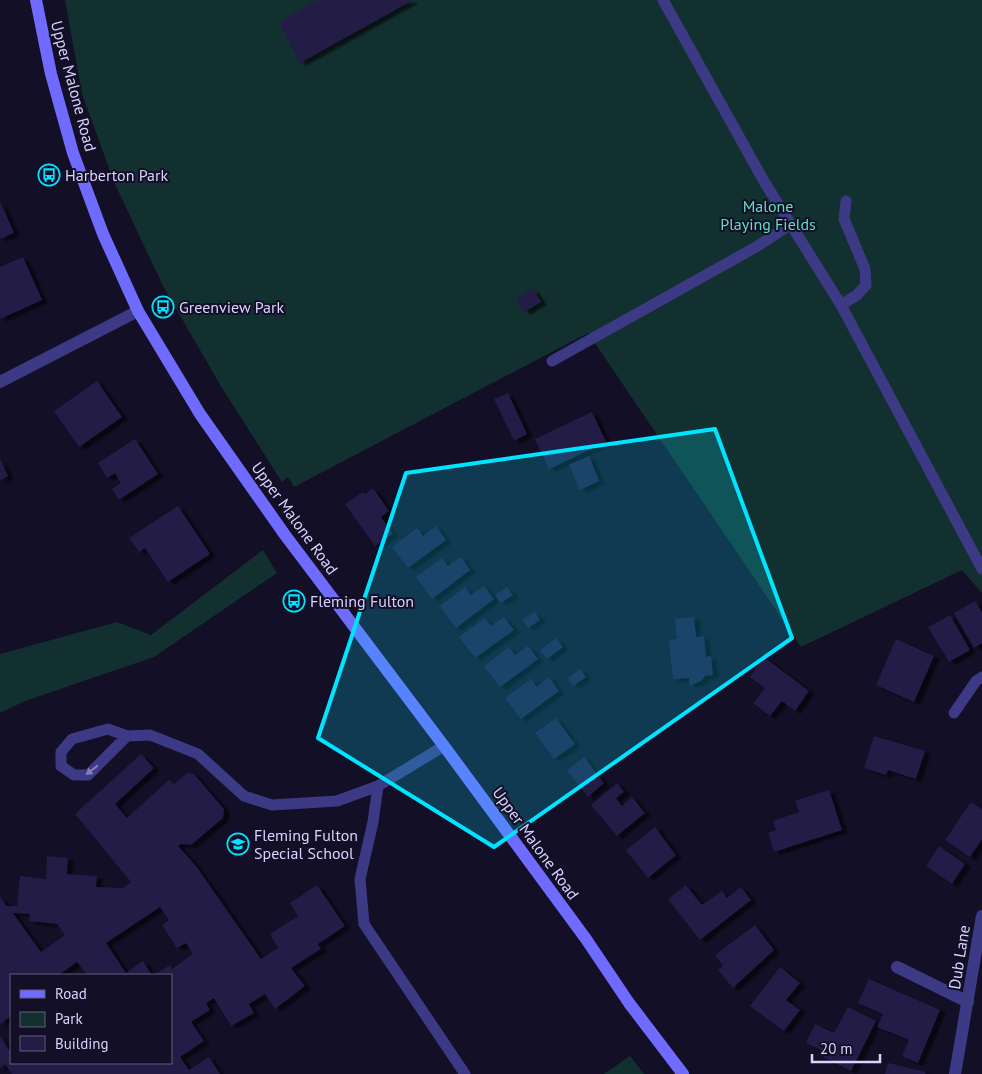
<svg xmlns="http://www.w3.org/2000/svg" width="982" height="1074" font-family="'PT Sans',sans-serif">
<defs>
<filter id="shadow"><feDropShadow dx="5.5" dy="3" stdDeviation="1" flood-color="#0009"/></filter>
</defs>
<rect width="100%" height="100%" fill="#130f26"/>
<g fill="#12302f">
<path d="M 65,0 L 982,0 L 982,593 L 962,570 L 801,647 L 588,333 L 294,487 L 288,477 L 282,482 L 222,388 L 163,286 L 114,182 L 82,94 Z"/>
<path d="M 263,550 L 277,573 L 154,657 L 25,701 L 0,713 L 0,654 L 117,622 L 151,635 Z"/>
<path d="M 630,1056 L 644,1074 L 604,1074 Z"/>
</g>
<g fill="#241b47" fill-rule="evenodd" filter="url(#shadow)">
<path d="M 318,0 L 413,0 L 300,63 L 279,22 Z"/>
<path d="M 0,201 L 14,233 L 0,239 Z"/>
<path d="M 23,257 L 42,300 L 0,319 L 0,267 Z"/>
<path d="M 533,289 L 541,302 L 524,312 L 516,299 Z"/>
<path d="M 97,381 L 122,417 L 79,447 L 54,411 Z"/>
<path d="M 508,393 L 527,434 L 514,441 L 494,399 Z"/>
<path d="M 592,412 L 606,442 L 549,469 L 535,439 Z"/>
<path d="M 135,439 L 158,474 L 119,500 L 112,489 L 121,483 L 115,473 L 107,478 L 98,463 Z"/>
<path d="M 589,456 L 599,481 L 580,490 L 569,465 Z"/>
<path d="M 0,459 L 8,476 L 0,480 Z"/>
<path d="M 373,488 L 389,511 L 381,517 L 393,534 L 375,546 L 345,504 L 363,492 L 365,494 Z"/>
<path d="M 178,506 L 210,554 L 168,582 L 145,548 L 139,552 L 129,538 Z"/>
<path d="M 436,526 L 446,540 L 408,568 L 392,547 L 417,528 L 423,536 Z"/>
<path d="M 461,557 L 470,570 L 432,599 L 416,577 L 442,558 L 448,566 Z"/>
<path d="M 484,586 L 494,599 L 456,628 L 440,606 L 465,587 L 471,595 Z"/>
<path d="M 507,587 L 513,595 L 501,603 L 495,595 Z"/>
<path d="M 975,601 L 982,612 L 982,643 L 974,648 L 954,613 Z"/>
<path d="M 535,612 L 540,620 L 528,628 L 522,620 Z"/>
<path d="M 950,615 L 970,650 L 949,662 L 928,627 Z"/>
<path d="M 504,617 L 514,630 L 475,658 L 459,637 L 485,618 L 491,626 Z"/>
<path d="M 694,617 L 696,637 L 704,636 L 706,657 L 711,656 L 713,675 L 705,676 L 701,681 L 690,686 L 689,678 L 673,679 L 669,640 L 677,639 L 675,619 Z"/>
<path d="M 556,638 L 563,647 L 547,659 L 540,650 Z"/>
<path d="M 896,639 L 934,656 L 914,702 L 876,685 Z"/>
<path d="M 528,646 L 538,659 L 500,687 L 484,666 L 509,647 L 515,655 Z"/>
<path d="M 764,657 L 809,691 L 795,711 L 782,701 L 770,716 L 753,703 L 765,688 L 750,677 Z"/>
<path d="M 580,669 L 586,677 L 573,686 L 568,678 Z"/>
<path d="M 549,677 L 559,691 L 521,719 L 505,698 L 531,679 L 537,687 Z"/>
<path d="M 556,718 L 575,744 L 554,759 L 535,733 Z"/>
<path d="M 874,736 L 925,751 L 916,779 L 888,770 L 886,775 L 864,768 Z"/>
<path d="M 141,754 L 154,768 L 115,804 L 127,818 L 169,780 L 174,784 L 187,773 L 194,774 L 224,809 L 223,818 L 191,845 L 181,844 L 178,846 L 196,866 L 261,959 L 278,948 L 270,934 L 298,916 L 290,903 L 317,885 L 345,926 L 318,944 L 321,949 L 291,968 L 305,986 L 275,1009 L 265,994 L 249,1004 L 254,1013 L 231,1026 L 214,998 L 206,1003 L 210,1010 L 191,1022 L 204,1041 L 180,1057 L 189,1070 L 209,1057 L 220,1074 L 12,1074 L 5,1064 L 0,1068 L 0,1036 L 11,1053 L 11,1063 L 171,1063 L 171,975 L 155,975 L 170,965 L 172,969 L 193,954 L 186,943 L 177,948 L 162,925 L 169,920 L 160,907 L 106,943 L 126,973 L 143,961 L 152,975 L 87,975 L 77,962 L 59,975 L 11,975 L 11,1016 L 0,1024 L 0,896 L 6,906 L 17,906 L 20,876 L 46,879 L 47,856 L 68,858 L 67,874 L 97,876 L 96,887 L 123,888 L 131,882 L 75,814 ZM 13,913 L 30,914 L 29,921 L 57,924 L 65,935 L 41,952 Z"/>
<path d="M 584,757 L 604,783 L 588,797 L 567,770 Z"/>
<path d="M 617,783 L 624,792 L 616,798 L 622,806 L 632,797 L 645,813 L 617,836 L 591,805 Z"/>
<path d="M 829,790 L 842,830 L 774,852 L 768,833 L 776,830 L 773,821 L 799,812 L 795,801 Z"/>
<path d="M 971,802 L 982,809 L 982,839 L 970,857 L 945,840 Z"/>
<path d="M 655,827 L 676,855 L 648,878 L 626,850 Z"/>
<path d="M 939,846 L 965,864 L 952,884 L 926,866 Z"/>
<path d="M 686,885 L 702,905 L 722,891 L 727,898 L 741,887 L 751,900 L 700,940 L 668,899 Z"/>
<path d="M 755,925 L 774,950 L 733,988 L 718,970 L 723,966 L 715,955 Z"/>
<path d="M 780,967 L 800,983 L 786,1000 L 800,1010 L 784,1031 L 750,1006 Z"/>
<path d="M 869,979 L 940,1010 L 918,1063 L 902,1056 L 909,1040 L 877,1027 L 883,1014 L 858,1003 Z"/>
<path d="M 848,1007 L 876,1021 L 851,1071 L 823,1057 L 825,1052 L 806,1043 L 815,1024 L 834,1033 Z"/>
<path d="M 888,1063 L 926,1072 L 925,1074 L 885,1074 Z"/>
</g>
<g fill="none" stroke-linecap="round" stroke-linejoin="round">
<g stroke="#3d3a85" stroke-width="11">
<path d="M 663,0 L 765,183 L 841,305 L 982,569"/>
<path d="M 841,305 L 857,295 L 866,285 L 865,269 L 844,219 L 846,201"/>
<path d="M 552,361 L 756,247 L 791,224"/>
<path d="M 954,713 L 976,681 L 982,677"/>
<path d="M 127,736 L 88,775 L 74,775 L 61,766 L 61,752 L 72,739 L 108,729 L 127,736 L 150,735 L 198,754 L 244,796 L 272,805 L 337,801 L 378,786 L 444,746"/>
<path d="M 378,786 L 373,822 L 360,879 L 364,924 L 465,1074"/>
</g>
<g stroke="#3d3a85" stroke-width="12">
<path d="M 0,382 L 138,311"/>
<path d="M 897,967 L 968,1002"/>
<path d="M 955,1074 L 982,916"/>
</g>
<path stroke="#6f6bff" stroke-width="12" d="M 36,0 L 51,74 L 73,153 L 103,234 L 138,311 L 200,414 L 285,535 L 444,746 L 586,939 L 629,1003 L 683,1074"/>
</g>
<defs><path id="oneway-solid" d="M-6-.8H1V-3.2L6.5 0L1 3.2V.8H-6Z" transform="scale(1.25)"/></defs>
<use fill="#837fbc" href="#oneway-solid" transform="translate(92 770) rotate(142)"/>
<path fill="#00e5ff" fill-opacity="0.2" stroke="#00e5ff" stroke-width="4" stroke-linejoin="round" d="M 715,429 L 792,638 L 494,847 L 318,738 L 406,473 Z"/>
<defs>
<g id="bus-ring" transform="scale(1.125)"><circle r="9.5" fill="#130f26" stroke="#00e5ff" stroke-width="1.5"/><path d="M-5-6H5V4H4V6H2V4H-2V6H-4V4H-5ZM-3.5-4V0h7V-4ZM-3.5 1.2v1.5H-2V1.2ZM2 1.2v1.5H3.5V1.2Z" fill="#00e5ff"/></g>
<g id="school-ring" transform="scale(1.125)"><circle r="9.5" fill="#130f26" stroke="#00e5ff" stroke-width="1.5"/><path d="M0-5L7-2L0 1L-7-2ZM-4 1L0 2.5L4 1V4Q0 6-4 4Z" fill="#00e5ff"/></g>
</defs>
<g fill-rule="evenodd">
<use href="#bus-ring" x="49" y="175"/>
<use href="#bus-ring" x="163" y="307"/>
<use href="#bus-ring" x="294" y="601"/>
<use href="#school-ring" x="238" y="844"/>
</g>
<g text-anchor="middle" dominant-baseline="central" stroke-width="4" stroke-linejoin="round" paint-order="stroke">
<g font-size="16" fill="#d9d4ff" stroke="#130f26">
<text transform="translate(74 86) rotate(75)">Upper Malone Road</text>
<text transform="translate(295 518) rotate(54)">Upper Malone Road</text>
<text transform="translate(536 843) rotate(54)">Upper Malone Road</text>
<text transform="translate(959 957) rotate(-81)">Dub Lane</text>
</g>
<g font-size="16" fill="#d9d4ff" stroke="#130f26" text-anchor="start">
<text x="65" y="175">Harberton Park</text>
<text x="179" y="307">Greenview Park</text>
<text x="310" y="601">Fleming Fulton</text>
<text x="254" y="835">Fleming Fulton<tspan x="254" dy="18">Special School</tspan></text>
</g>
<g font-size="16" fill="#5fe0c0" stroke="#130f26">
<text x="768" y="206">Malone<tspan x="768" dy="18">Playing Fields</tspan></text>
</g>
</g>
<rect x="10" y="974" width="162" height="90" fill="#130f26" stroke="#625e7d"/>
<rect x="20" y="990" width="25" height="8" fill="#6f6bff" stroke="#625e7d"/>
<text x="55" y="999" font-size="15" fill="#d9d4ff">Road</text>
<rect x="20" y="1012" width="25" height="15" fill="#12302f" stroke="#625e7d"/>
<text x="55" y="1024" font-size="15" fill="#d9d4ff">Park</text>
<rect x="20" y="1036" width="25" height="15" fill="#241b47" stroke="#625e7d"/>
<text x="55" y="1049" font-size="15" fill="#d9d4ff">Building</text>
<path d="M812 1054v8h68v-8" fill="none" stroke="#d9d4ff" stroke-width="2.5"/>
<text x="820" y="1054" font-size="15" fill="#d9d4ff" stroke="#130f26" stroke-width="4" paint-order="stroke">20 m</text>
</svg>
